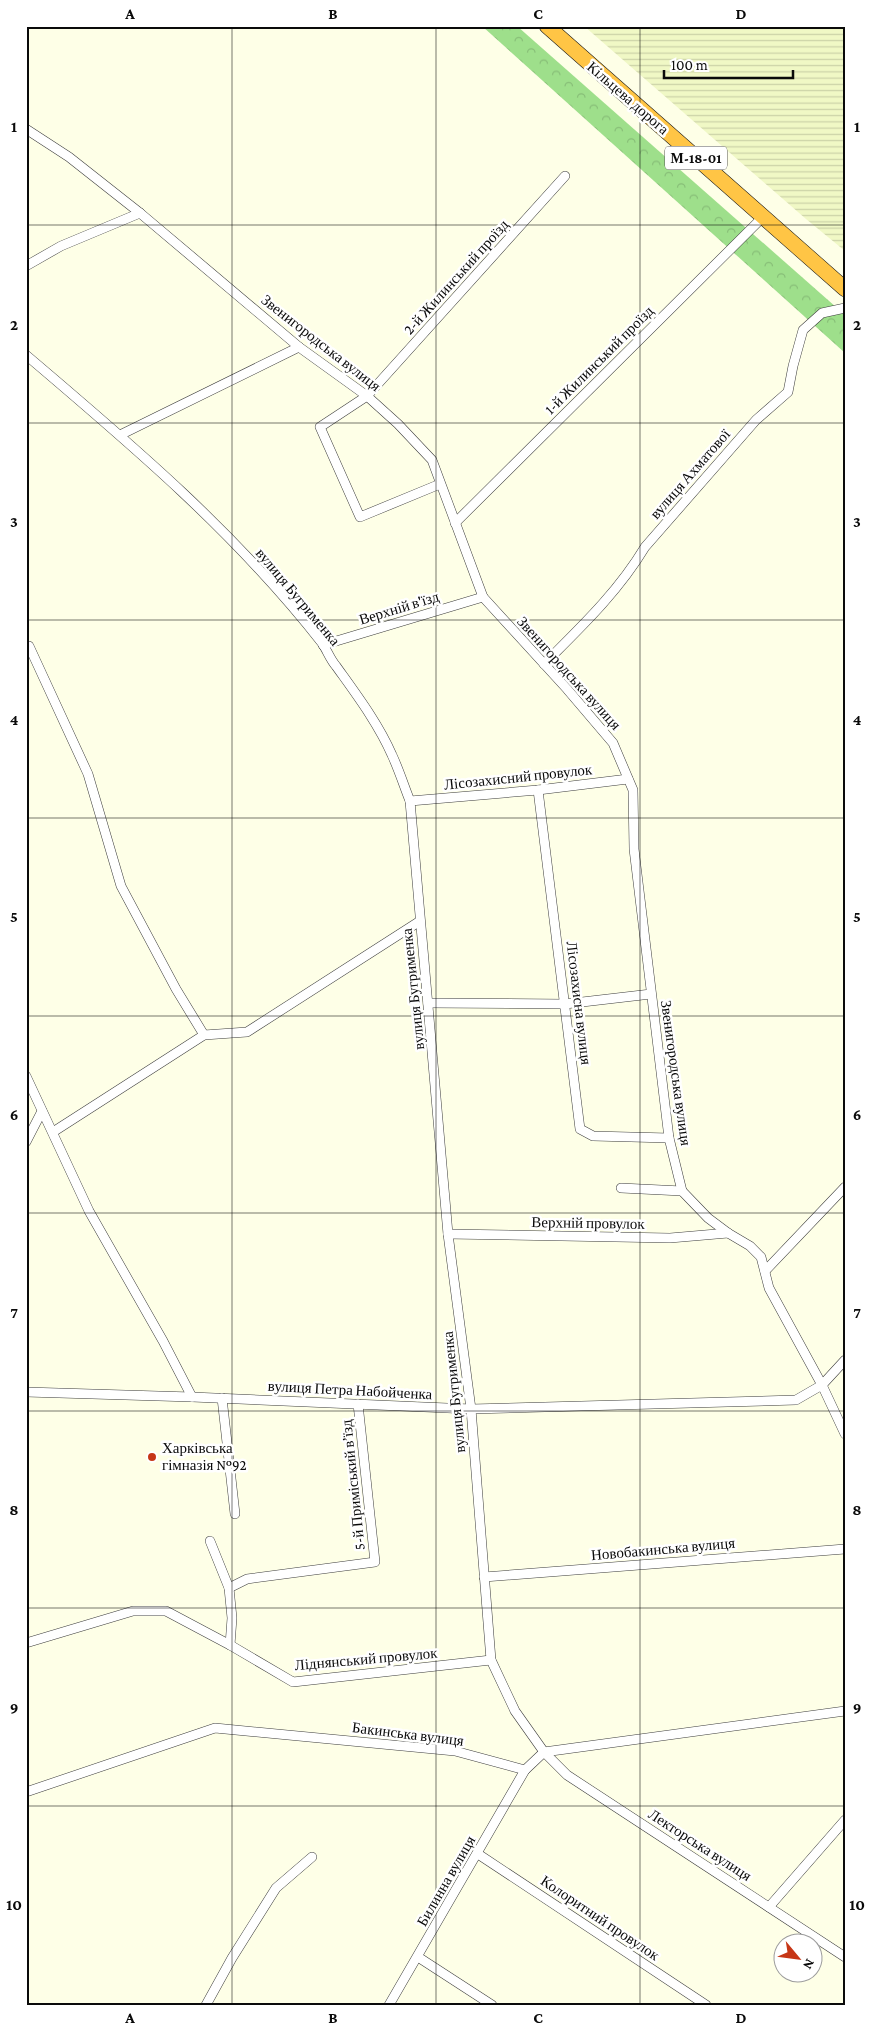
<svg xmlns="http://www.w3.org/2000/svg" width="871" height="2031" font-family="'Crimson Pro',serif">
<defs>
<pattern id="farmland-rules" width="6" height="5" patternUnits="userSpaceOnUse" patternTransform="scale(1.25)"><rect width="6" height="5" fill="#f0f8c5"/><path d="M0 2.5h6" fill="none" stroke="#ccd3a8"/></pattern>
<pattern id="forest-crowns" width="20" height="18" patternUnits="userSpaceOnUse" patternTransform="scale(1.25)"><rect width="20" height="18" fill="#9edf8b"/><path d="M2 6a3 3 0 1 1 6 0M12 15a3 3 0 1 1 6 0" fill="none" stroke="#87be77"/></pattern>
</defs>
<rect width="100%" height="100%" fill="#feffe7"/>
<path fill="url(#farmland-rules)" d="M 584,26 L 845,26 L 845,251 L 806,219 Z"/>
<path fill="url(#forest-crowns)" d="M 482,26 L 517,26 L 845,315 L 845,353 Z"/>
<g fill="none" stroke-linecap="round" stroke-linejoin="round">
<g stroke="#3d3d3d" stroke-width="10">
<g id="street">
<path d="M 26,129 L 69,157 L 140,213 L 299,347 L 367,396 L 398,424 L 432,460 L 483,597 L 567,689 L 613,743 L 633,790 L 634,849 L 669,1138 L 682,1191 L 708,1218 L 728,1233 L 750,1246 L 761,1257 L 769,1288 L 822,1385 L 845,1434"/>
<path d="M 26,266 L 61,246 L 140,213"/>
<path d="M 26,355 C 131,444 237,534 322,643 C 327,650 330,659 336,666 C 356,694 378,723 392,755 C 399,770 404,786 410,801 L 448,1234 L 471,1409 L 491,1660 L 515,1711 L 544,1752 L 567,1775 L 845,1957"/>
<path d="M 120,435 L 299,347"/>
<path d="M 440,484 L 360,517 L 320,427 L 367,396 L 565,176"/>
<path d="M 455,523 L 763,217"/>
<path d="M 323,645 L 483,597"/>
<path d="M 29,646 L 88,774 L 121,886 L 176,989 L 204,1035"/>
<path d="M 544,664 C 581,627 618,592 645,547 L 756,420 L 788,392 L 793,366 L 803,330 L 822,313 L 845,308"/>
<path d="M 538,790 L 580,1129 L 593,1136 L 669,1138"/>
<path d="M 410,801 L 538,790 L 628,779"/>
<path d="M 428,1003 L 565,1004 L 651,994"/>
<path d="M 26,1076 L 89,1211 L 163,1341 L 192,1397"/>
<path d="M 53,1132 L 204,1035 L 247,1032 L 420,921"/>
<path d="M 26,1142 L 42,1111"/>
<path d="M 621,1188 L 682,1191"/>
<path d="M 448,1234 L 670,1238 L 728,1233"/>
<path d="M 765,1271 L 845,1187"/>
<path d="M 26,1392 L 192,1397 L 471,1409 L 796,1400 L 822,1385 L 845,1360"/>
<path d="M 222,1398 L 235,1514"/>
<path d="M 210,1541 L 229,1588 L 232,1618 L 230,1645"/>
<path d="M 484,1577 L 845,1549"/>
<path d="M 229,1588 L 247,1579 L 375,1562 L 358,1404"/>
<path d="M 26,1643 L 133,1611 L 166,1611 L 230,1645 L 293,1682 L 491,1660"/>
<path d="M 26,1792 L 215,1728 L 455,1751 L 525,1770 L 544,1752 L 845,1711"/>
<path d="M 478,1854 L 706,2005"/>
<path d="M 769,1907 L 845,1820"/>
<path d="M 418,1957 L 492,2005"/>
<path d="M 206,2005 L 232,1958 L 276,1888 L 312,1857"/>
<path d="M 389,2005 L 525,1770"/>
</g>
</g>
<g stroke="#1b1b1b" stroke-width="16">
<path id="highway" d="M 547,26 L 845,289"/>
</g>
<use href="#street" stroke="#fff" stroke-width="9"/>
<use href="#highway" stroke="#ffc545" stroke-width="15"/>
</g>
<path fill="none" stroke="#0a0a0a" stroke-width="1" stroke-opacity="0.55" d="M 232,26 L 232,2005M 436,26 L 436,2005M 640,26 L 640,2005M 26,225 L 845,225M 26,423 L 845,423M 26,620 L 845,620M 26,818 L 845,818M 26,1016 L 845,1016M 26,1213 L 845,1213M 26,1411 L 845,1411M 26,1608 L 845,1608M 26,1806 L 845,1806"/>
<circle fill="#c63616" stroke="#fff" stroke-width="2" cx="152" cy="1457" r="5"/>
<g text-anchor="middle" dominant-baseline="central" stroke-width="5" stroke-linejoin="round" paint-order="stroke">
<rect fill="#fff" stroke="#545454" stroke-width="1" x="665" y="146.5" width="62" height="23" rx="4"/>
<g font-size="14" font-weight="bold" fill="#0a0a0a">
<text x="696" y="158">М-18-01</text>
</g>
<g font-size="15" fill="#0a0a0a" stroke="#fff">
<text transform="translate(628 98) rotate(41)">Кільцева дорога</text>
<text transform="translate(456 277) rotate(-48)">2-й Жилинський проїзд</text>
<text transform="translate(321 343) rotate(38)">Звенигородська вулиця</text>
<text transform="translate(599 360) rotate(-45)">1-й Жилинський проїзд</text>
<text transform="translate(690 474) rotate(-49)">вулиця Ахматової</text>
<text transform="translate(298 597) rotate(50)">вулиця Бугрименка</text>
<text transform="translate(399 608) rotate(-17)">Верхній в'їзд</text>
<text transform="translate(569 673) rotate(48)">Звенигородська вулиця</text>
<text transform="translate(518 777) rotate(-6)">Лісозахисний провулок</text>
<text transform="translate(413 989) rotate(-96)">вулиця Бугрименка</text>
<text transform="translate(579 1003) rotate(83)">Лісозахисна вулиця</text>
<text transform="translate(676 1073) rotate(82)">Звенигородська вулиця</text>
<text transform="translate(588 1223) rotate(1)">Верхній провулок</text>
<text transform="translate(350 1390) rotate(3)">вулиця Петра Набойченка</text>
<text transform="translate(454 1392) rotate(-96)">вулиця Бугрименка</text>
<text transform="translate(353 1485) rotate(-96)">5-й Приміський в’їзд</text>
<text transform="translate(663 1549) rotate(-5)">Новобакинська вулиця</text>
<text transform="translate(366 1659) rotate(-5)">Ліднянський провулок</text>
<text transform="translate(408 1734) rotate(7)">Бакинська вулиця</text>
<text transform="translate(700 1845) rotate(33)">Лекторська вулиця</text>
<text transform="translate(446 1881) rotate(-60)">Билинна вулиця</text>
<text transform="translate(600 1918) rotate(34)">Колоритний провулок</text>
</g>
<g font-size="15" fill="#0a0a0a" stroke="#fff" text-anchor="start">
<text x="162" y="1448">Харківська<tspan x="162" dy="17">гімназія №92</tspan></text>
</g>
</g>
<rect width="871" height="2031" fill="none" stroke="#ffffff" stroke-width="55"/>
<g transform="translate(798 1958) rotate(119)"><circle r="24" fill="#ffffff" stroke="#9d9d9d"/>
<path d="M0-4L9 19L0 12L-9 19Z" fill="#c63616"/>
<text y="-8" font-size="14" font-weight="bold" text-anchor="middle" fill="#0a0a0a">N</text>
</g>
<path d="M664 70v8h129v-8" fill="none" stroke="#0a0a0a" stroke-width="2.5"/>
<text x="671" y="70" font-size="15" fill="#0a0a0a" stroke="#ffffff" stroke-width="4" paint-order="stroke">100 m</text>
<rect x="28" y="28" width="816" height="1976" fill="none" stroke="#0a0a0a" stroke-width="2"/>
<g font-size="16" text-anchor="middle" font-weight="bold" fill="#0a0a0a">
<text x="130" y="19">A</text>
<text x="333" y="19">B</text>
<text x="538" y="19">C</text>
<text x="741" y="19">D</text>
<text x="14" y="132">1</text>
<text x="857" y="132">1</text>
<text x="14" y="330">2</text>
<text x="857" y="330">2</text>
<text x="14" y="527">3</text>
<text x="857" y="527">3</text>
<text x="14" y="725">4</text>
<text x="857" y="725">4</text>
<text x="14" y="922">5</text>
<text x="857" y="922">5</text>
<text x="14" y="1120">6</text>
<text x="857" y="1120">6</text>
<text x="14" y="1318">7</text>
<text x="857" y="1318">7</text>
<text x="14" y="1515">8</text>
<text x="857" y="1515">8</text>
<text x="14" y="1713">9</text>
<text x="857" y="1713">9</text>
<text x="14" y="1910">10</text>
<text x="857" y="1910">10</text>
<text x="130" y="2023">A</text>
<text x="333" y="2023">B</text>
<text x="538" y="2023">C</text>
<text x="741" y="2023">D</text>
</g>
</svg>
